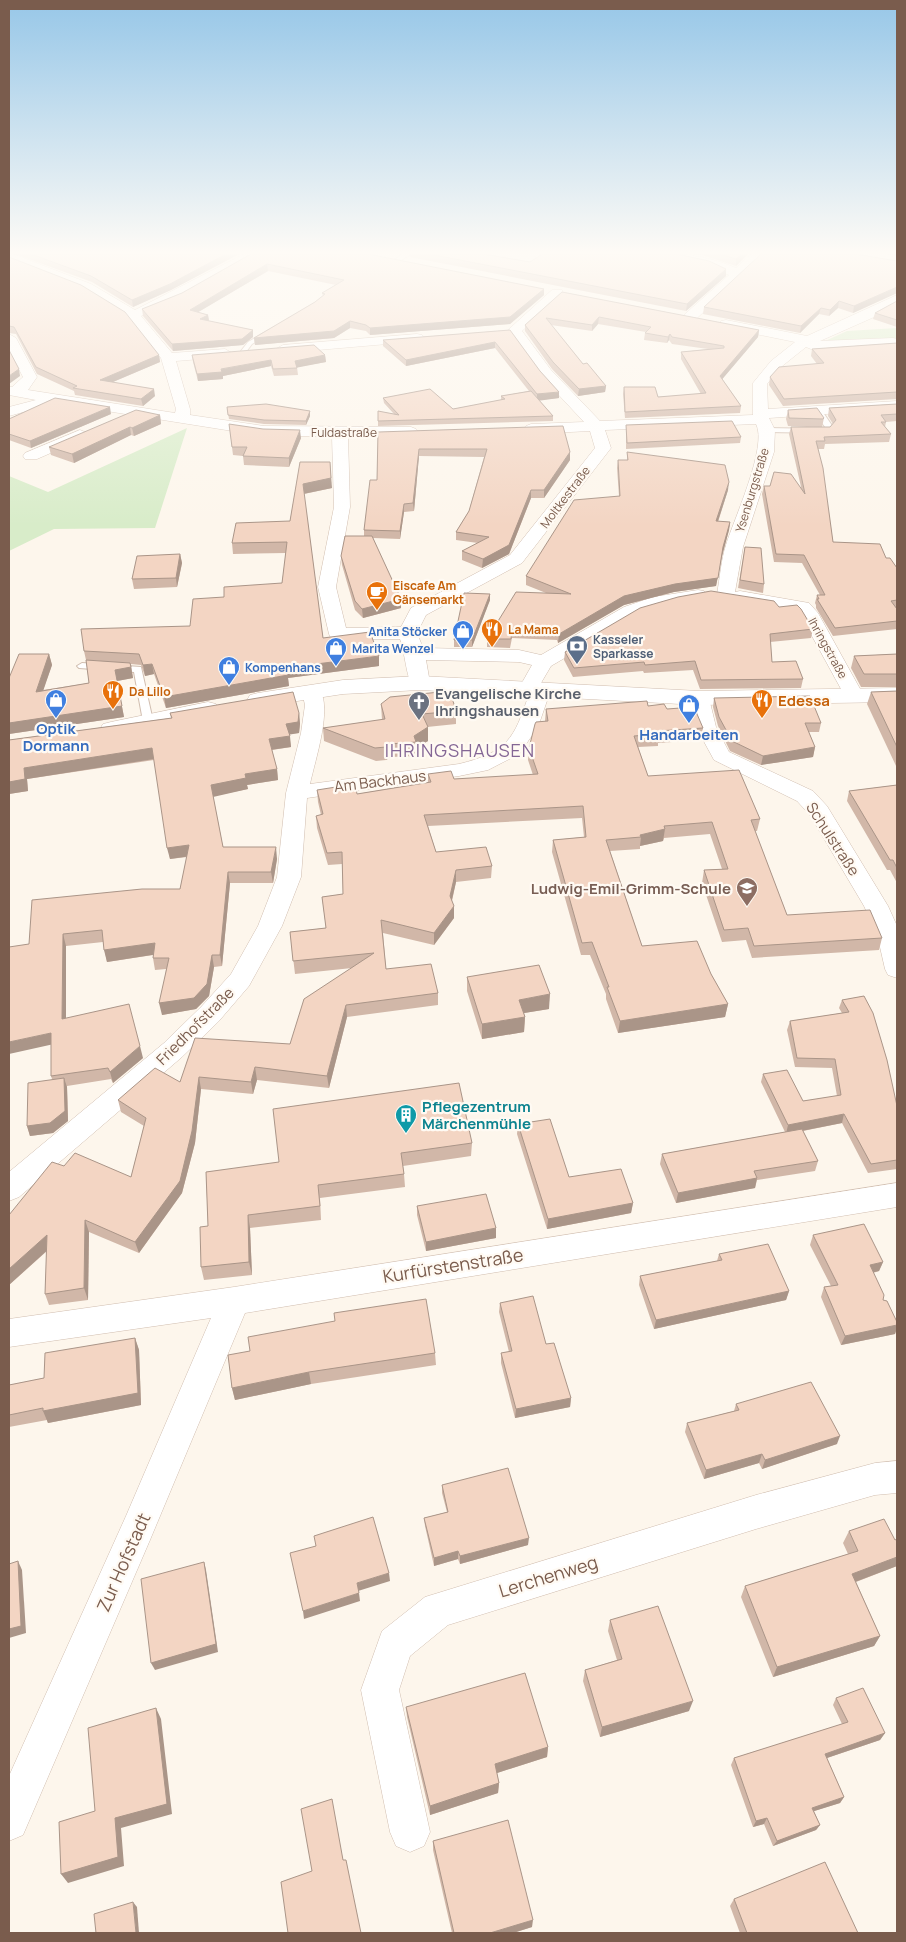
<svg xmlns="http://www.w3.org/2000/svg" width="906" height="1942" font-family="Manrope,sans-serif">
<rect width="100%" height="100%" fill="#fdf6ec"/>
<g fill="#d8ecc9">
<path d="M 897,328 L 897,338 L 823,342 L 847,331 Z"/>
<path d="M 187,428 L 155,528 L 54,529 L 9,551 L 9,476 L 48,492 Z"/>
</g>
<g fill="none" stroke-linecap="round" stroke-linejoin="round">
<g stroke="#d1beb0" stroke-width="2">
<g id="service">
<path d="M 403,254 L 411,254 L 398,262 L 394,262 L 394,260 Z"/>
<path d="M 269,330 L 272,332 L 271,333 L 252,344 L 246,352 L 242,352 L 241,351 L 248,342 Z"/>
<path d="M 814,408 L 820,408 L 833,427 L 827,433 L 767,432 L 763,430 L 767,428 L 822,429 L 825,427 L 813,410 Z"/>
<path d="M 82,663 L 141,667 L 153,721 L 152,723 L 148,724 L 143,721 L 134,672 L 79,668 L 77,666 Z"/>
</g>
</g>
<g stroke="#d1beb0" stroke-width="1">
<g id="minor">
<path d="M 9,254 L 13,254 L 91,284 L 135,310 L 244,254 L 260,254 L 141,316 L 172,353 L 225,349 L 232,353 L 225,357 L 176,361 L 190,409 L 190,415 L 264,426 L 411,427 L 416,429 L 419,432 L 416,435 L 411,437 L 348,436 L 350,507 L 336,587 L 346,628 L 401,627 L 411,608 L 510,555 L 595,448 L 590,431 L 531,434 L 526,432 L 523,429 L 526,426 L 531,424 L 584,422 L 541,376 L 508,330 L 552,290 L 562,290 L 563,293 L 522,331 L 551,370 L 600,421 L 753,415 L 753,383 L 771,361 L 795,342 L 721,327 L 719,324 L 721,321 L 726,320 L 807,336 L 897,295 L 897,305 L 890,310 L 820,341 L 893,338 L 897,339 L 897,345 L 811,349 L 806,347 L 781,367 L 767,384 L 768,409 L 897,401 L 897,409 L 769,418 L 775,430 L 774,452 L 743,547 L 735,592 L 740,591 L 809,603 L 818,613 L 864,696 L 861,700 L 854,702 L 847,700 L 801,616 L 796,611 L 740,601 L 732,598 L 726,599 L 720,598 L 717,594 C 720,578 721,560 726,545 C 734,519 768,446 756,424 L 605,430 L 611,448 L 522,563 L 426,615 L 417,633 L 423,648 L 519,650 L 541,655 L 624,607 L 653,597 L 698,590 L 704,591 L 707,595 L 704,599 L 657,608 L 638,615 L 551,666 L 541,683 L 548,685 L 551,689 L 538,727 L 519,754 L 488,770 L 459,776 L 307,798 L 301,877 L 282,926 L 249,986 L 219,1021 L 182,1057 L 19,1197 L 9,1201 L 9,1172 L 164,1043 L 201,1007 L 231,974 L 258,926 L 277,877 L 286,793 L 301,733 L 305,705 L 302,692 L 305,688 L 312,686 L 319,688 C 333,708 315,760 310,784 L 459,764 C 508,752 514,739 529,694 L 522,692 L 519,688 L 532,665 L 519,662 L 426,660 L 430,683 L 427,687 L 420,689 L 413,687 C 406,677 405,652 400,639 L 338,640 L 331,638 L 329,634 L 318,587 L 334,507 L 332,436 L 264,436 L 56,403 L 9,416 L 9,407 L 36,400 L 9,395 L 9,387 L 12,387 L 23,377 L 9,350 L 9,334 L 16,338 L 37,377 L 28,390 L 175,413 L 176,409 L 161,358 L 127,317 L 83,290 L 9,261 Z"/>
<path d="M 666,254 C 691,254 713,258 736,268 L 751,254 L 765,254 L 695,320 L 690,321 L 683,317 L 685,314 L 729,275 L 709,266 L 668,257 Z"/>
<path d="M 417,334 L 422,335 L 424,338 L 422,341 L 283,353 L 276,349 L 283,345 Z"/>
<path d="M 80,430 L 85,432 L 88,435 L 85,438 L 37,459 L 25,459 L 23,456 L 25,453 Z"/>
<path d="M 699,692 L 706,694 L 709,698 L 716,727 L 729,752 L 813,791 L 827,806 L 888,906 L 897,926 L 897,978 L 888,975 L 885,969 L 877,934 L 864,906 L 810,815 L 797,801 L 714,760 L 696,727 L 689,698 L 692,694 Z"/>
<path d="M 897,1183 L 897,1207 L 245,1313 L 150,1540 L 23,1835 L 9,1841 L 9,1776 L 126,1516 L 211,1318 L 9,1347 L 9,1319 L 234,1287 Z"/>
<path d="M 897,1461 L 897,1493 L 875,1495 L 756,1529 L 448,1625 L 410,1656 L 399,1690 L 430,1832 L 424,1846 L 410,1852 L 396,1846 L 390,1832 L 361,1690 L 382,1631 L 425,1597 L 756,1495 L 875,1463 Z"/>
</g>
</g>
<g stroke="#d1beb0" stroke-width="1">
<g id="tertiary">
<path d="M 420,676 L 699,691 L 897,688 L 897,702 L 699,705 L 420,690 L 343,694 L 258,707 L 250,705 L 247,700 L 250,695 L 258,693 L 343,680 Z"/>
<path d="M 208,702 L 216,704 L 219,709 L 216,714 L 111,736 L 103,734 L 100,729 L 103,724 L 111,722 Z"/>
</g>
</g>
<use href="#service" fill="#fff" fill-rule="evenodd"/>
<use href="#minor" fill="#fff" fill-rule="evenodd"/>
<use href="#tertiary" fill="#fff" fill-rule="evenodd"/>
</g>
<g fill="#d1b7a8">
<path d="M 15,254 L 239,254 L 171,290 L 133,307 L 92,282 Z"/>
<path d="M 251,254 L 544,289 L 544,295 L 510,324 L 370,335 L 366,331 L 350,328 L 334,338 L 255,345 L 254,338 L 315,302 L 323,296 L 322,293 L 336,285 L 268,271 L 198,312 L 208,315 L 209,321 L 253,330 L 253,337 L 243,345 L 173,351 L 143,316 L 142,309 L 182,293 Z"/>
<path d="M 410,254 L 483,254 L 530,262 L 726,269 L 726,276 L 686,311 L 410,257 Z"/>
<path d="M 689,254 L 748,254 L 736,266 L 702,255 Z"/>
<path d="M 886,254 L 897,254 L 897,256 Z"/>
<path d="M 9,257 L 159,355 L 160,362 L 113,382 L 155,396 L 143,406 L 75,395 L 74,391 L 37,374 L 16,334 L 9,333 Z"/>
<path d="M 897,261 L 897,293 L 853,313 L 838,308 L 829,316 L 819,314 L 800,333 L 703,314 L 704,307 Z"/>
<path d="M 562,292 L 759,330 L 758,337 L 722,379 L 741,406 L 740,413 L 625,418 L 623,394 L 624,387 L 658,397 L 701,394 L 681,359 L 681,352 L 708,349 L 672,344 L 669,340 L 667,343 L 644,340 L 645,333 L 646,332 L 598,324 L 592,331 L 551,325 L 583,364 L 606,386 L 605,392 L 578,396 L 552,369 L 525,331 L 525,325 Z"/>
<path d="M 897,301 L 897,327 L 873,319 L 875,313 Z"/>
<path d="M 510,330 L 559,398 L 539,400 L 553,416 L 553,421 L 378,426 L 378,421 L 394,414 L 384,403 L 383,398 L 453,409 L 501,400 L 501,396 L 529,391 L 495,348 L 406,366 L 383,346 L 383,340 Z"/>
<path d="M 897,343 L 897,399 L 783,406 L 769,385 L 770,377 L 817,364 L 811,356 L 812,349 Z"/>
<path d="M 192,355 L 325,355 L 326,362 L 297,367 L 298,375 L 274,376 L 271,366 L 223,376 L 223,379 L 198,381 L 193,362 Z"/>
<path d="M 897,404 L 897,421 L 886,422 L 885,427 L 891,434 L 889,442 L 825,444 L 824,449 L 818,449 L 833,542 L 886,558 L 897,568 L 897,629 L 833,636 L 816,608 L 816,605 L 815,603 L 817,595 L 820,595 L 802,563 L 774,562 L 762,494 L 764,486 L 801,487 L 789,434 L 791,427 L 807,427 L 788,426 L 786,419 L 788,410 L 824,418 L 822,427 L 830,427 L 833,424 L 828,416 L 829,408 Z"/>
<path d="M 227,407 L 310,411 L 310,416 L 306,425 L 264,424 L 229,419 Z"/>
<path d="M 111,414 L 31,448 L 9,440 L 9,419 Z"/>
<path d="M 160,415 L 161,424 L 134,436 L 131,435 L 74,463 L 51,455 L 49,447 Z"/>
<path d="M 229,424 L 301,438 L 289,467 L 244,465 L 243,456 L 233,455 Z"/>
<path d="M 626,425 L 741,437 L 740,443 L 626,449 Z"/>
<path d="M 378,432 L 570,452 L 570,460 L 544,498 L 531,498 L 509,554 L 482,568 L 462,560 L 462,551 L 478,543 L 456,540 L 456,532 L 469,511 L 484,457 L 419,456 L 414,511 L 404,512 L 400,539 L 373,538 L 401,608 L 363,618 L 355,610 L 342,565 L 341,556 L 364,536 L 364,530 L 377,480 Z"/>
<path d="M 627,452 L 728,490 L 718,522 L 730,522 L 729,530 L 722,556 L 716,586 L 674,592 L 624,605 L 558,643 L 557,640 L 512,638 L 510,648 L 487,647 L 487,639 L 546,593 L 526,585 L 526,576 L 619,496 L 617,468 L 618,460 L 627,460 Z"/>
<path d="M 300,462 L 332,488 L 304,494 L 323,638 L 379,666 L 288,678 L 289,686 L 166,708 L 154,674 L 145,676 L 141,665 L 131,664 L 133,678 L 117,681 L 124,717 L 9,734 L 9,678 L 49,654 L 52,665 L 43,690 L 89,683 L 86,660 L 84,651 L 190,626 L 224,597 L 282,583 L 286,553 L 233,554 L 232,543 L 290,521 Z"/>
<path d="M 745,547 L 764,584 L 763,593 L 738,588 Z"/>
<path d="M 180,554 L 182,563 L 177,587 L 134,589 L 132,579 Z"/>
<path d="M 490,594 L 490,600 L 472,647 L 454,647 L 454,640 Z"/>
<path d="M 779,607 L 813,629 L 811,638 L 770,642 L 772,662 L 803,679 L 801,688 L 700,689 L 693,670 L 644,673 L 643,671 L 573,677 L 564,660 L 565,652 Z"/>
<path d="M 897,654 L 897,687 L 861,687 L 851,668 L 854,656 Z"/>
<path d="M 897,691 L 897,768 L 867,704 L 871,692 Z"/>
<path d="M 714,698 L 821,723 L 819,732 L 809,732 L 815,747 L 813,757 L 761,765 L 730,751 L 718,726 L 713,707 Z"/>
<path d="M 381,704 L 456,711 L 456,724 L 427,727 L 428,741 L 416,748 L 417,756 L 391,757 L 386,760 L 376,761 L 324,741 L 323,728 L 382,720 Z"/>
<path d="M 648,706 L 667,709 L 703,728 L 701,740 L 658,743 L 658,746 L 638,747 L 648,776 L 760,819 L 757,831 L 755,831 L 787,915 L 882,938 L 879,950 L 752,958 L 746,940 L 722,942 L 702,883 L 704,870 L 722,869 L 710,834 L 664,838 L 663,841 L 640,846 L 640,849 L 610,851 L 642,946 L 711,974 L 728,1004 L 725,1017 L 618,1033 L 606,999 L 606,994 L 590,955 L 581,955 L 552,852 L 553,840 L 584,837 L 582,818 L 428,826 L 436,852 L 492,866 L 491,878 L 456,882 L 452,901 L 454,918 L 434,945 L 383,933 L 386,969 L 438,993 L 438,1005 L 347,1017 L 329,1088 L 257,1080 L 253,1094 L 201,1089 L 195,1143 L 182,1193 L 139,1253 L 89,1232 L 88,1300 L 49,1305 L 45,1294 L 47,1251 L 9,1285 L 9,1215 L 64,1166 L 131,1177 L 144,1126 L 121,1112 L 118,1100 L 180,1082 L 290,1044 L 352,968 L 295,974 L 290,932 L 326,928 L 322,897 L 343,894 L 342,864 L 328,865 L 317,828 L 316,816 L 321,815 L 318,802 L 317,790 L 357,794 L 428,782 L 428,774 L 454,779 L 533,775 L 528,760 L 529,748 L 545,721 L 546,709 Z"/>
<path d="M 170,713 L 299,713 L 300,724 L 299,733 L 289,734 L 291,747 L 272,750 L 277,769 L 278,780 L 247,785 L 248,789 L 213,796 L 223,847 L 277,859 L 273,883 L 230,883 L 222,966 L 214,967 L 209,996 L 196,1009 L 162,1015 L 166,969 L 155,970 L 153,958 L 153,955 L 107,962 L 103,942 L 66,946 L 66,1018 L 143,1058 L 113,1083 L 111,1079 L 67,1086 L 68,1121 L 53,1133 L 30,1136 L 27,1126 L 52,1079 L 51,1076 L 51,1045 L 29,944 L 180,889 L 187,857 L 170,859 L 154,760 L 27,779 L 28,791 L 9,794 L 9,740 L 171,718 Z"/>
<path d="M 897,785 L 897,883 L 890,870 L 887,870 L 847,801 L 849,791 Z"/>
<path d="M 467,977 L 549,1009 L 524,1013 L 525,1017 L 524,1032 L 482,1039 L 467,991 Z"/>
<path d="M 864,996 L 897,1106 L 897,1169 L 868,1173 L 842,1123 L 803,1131 L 818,1161 L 815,1171 L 757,1180 L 755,1188 L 676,1203 L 660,1164 L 662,1154 L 785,1132 L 761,1082 L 763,1074 L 803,1101 L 837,1096 L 832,1068 L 795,1067 L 787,1030 L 790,1021 L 842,1013 L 839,1008 L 842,1000 Z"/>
<path d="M 518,1124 L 569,1177 L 633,1203 L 631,1213 L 547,1229 L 517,1134 Z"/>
<path d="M 472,1143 L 471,1156 L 403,1166 L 404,1174 L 405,1187 L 320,1198 L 321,1220 L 250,1228 L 252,1275 L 204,1280 L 201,1267 L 208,1226 L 206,1172 Z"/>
<path d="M 417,1206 L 496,1228 L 496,1238 L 426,1251 L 417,1215 Z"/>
<path d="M 813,1235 L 883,1262 L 879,1271 L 873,1273 L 883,1300 L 897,1322 L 897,1328 L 895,1334 L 841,1345 L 821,1297 L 824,1287 L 831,1286 L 810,1245 Z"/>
<path d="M 719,1254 L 789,1291 L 786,1300 L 654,1329 L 639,1285 L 640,1276 L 717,1261 Z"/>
<path d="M 500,1303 L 546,1344 L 571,1398 L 570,1407 L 515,1418 L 501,1363 L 501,1353 L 509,1352 L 499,1312 Z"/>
<path d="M 135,1338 L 139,1350 L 141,1405 L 48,1423 L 47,1420 L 9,1427 L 9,1385 L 44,1378 Z"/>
<path d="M 435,1353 L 436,1365 L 311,1384 L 235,1400 L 232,1388 L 228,1355 Z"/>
<path d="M 736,1404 L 837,1444 L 762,1469 L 759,1463 L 704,1479 L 685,1432 L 687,1423 L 734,1411 Z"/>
<path d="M 442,1485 L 528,1545 L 460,1564 L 458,1559 L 434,1566 L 425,1526 L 424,1518 L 447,1512 L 442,1493 Z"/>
<path d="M 849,1531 L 895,1540 L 897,1539 L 897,1566 L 856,1582 L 880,1636 L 874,1646 L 773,1677 L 741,1597 L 745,1586 L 848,1554 L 843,1543 Z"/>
<path d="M 610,1620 L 689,1711 L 600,1737 L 583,1681 L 585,1670 L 617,1660 L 608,1631 Z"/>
<path d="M 836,1698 L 885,1733 L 880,1740 L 827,1758 L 844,1797 L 840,1803 L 814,1811 L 820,1825 L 816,1830 L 773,1846 L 764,1824 L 753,1827 L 731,1765 L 734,1758 L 842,1724 L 833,1705 Z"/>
<path d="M 406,1707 L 548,1747 L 547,1757 L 497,1773 L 499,1783 L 498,1793 L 430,1815 L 407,1717 Z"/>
<path d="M 433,1841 L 532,1927 L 513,1933 L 452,1933 L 433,1850 Z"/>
<path d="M 734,1899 L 858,1933 L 740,1933 L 730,1906 Z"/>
</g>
<g fill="#aa9588">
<path d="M 226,254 L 239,254 L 171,290 L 133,307 L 132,300 Z"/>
<path d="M 742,254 L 748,254 L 736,266 L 736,259 Z"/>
<path d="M 267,264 L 268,271 L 190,317 L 190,310 Z"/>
<path d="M 726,269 L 726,276 L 686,311 L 687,304 Z"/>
<path d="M 897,287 L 897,293 L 853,313 L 854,306 Z"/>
<path d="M 544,289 L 544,295 L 510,324 L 370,335 L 370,328 Z"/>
<path d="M 839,301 L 838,308 L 829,316 L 830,310 Z"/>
<path d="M 821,308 L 819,314 L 800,333 L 801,326 Z"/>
<path d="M 208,315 L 209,321 L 200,319 Z"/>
<path d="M 599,317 L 598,324 L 592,331 L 592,325 Z"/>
<path d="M 350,321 L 350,328 L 334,338 L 255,345 L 254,338 Z"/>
<path d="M 253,330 L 253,337 L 243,345 L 173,351 L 172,344 Z"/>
<path d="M 759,330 L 758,337 L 719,383 L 720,376 Z"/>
<path d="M 670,334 L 669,340 L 667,343 L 668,337 Z"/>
<path d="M 495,342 L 495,348 L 406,366 L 406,360 Z"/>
<path d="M 159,355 L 160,362 L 101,387 L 100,380 Z"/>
<path d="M 325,355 L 326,362 L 295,368 L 295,361 Z"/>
<path d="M 271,360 L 271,366 L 223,376 L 223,379 L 198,381 L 197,374 Z"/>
<path d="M 19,369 L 20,376 L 9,384 L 9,376 Z"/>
<path d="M 606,386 L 605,392 L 578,396 L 579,389 Z"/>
<path d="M 154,389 L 155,396 L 143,406 L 141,399 Z"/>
<path d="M 559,392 L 559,398 L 537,401 L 537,394 Z"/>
<path d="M 110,407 L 111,414 L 31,448 L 30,441 Z"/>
<path d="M 310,411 L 310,416 L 306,425 L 306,421 Z"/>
<path d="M 160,415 L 161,424 L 134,436 L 132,428 Z"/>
<path d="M 130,427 L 131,435 L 74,463 L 72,454 Z"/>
<path d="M 300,430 L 301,438 L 289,467 L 289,458 Z"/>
<path d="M 419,449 L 419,456 L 414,511 L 413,503 Z"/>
<path d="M 570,452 L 570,460 L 544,498 L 544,490 Z"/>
<path d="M 330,462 L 332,488 L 303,494 L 303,484 Z"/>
<path d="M 729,482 L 728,490 L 715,530 L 716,521 Z"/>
<path d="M 531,490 L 531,498 L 509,554 L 482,568 L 483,559 Z"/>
<path d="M 404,504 L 404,512 L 400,539 L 400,531 Z"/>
<path d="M 730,522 L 729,530 L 722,556 L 716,586 L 674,592 L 624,605 L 558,643 L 559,634 L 624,596 L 723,547 Z"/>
<path d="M 180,554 L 182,563 L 177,587 L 176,578 Z"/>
<path d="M 490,594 L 490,600 L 472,647 L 472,640 Z"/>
<path d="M 401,599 L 401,608 L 363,618 L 362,609 Z"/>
<path d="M 49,654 L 52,665 L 39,703 L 36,692 Z"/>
<path d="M 379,656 L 379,666 L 288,678 L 289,686 L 166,708 L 164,697 L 285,668 Z"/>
<path d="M 152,664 L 154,674 L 145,676 L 143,665 Z"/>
<path d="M 131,667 L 133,678 L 117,681 L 124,717 L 9,734 L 9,723 L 115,670 Z"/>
<path d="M 299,713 L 300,724 L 299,733 L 287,735 L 286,724 Z"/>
<path d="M 428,727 L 428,741 L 416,748 L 416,742 L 414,736 Z"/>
<path d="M 290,736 L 291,747 L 270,750 L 269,739 Z"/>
<path d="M 390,744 L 391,757 L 386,760 L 386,747 Z"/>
<path d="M 815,747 L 813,757 L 761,765 L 763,756 Z"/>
<path d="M 152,748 L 154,759 L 27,779 L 28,791 L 9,794 L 9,782 L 24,768 Z"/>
<path d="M 277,769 L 278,780 L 247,785 L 248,789 L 213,797 L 211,785 L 245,774 Z"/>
<path d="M 665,829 L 663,841 L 640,846 L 641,837 L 640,835 Z"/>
<path d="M 189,845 L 191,856 L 170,859 L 167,848 Z"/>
<path d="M 276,847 L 277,859 L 273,883 L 271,872 Z"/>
<path d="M 456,870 L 456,882 L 450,908 L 450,896 Z"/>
<path d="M 228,872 L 230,883 L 222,966 L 220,955 Z"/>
<path d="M 454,906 L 454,918 L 434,945 L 434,933 Z"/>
<path d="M 63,934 L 66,946 L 66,1030 L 62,1019 Z"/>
<path d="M 155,943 L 158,954 L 107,962 L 104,950 Z"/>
<path d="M 212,955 L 214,967 L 209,996 L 196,1009 L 162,1015 L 159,1003 Z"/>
<path d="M 550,994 L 549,1009 L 518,1014 L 519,1000 Z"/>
<path d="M 728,1004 L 725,1017 L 618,1033 L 620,1021 Z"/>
<path d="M 346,1005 L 347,1017 L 329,1088 L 327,1076 Z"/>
<path d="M 525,1017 L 524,1032 L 482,1039 L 482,1024 Z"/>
<path d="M 51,1033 L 54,1044 L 9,1054 L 9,1042 Z"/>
<path d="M 140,1046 L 143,1058 L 113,1083 L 110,1072 Z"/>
<path d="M 255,1067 L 257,1080 L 253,1094 L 251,1082 Z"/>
<path d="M 199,1077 L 201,1089 L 195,1143 L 182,1193 L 139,1253 L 135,1242 Z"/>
<path d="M 64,1078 L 67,1087 L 68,1121 L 53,1133 L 30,1136 L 27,1126 Z"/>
<path d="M 844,1114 L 842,1123 L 786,1134 L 788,1125 Z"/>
<path d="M 757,1178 L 755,1188 L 676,1203 L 678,1193 Z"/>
<path d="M 633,1203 L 631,1213 L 547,1229 L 548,1219 Z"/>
<path d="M 248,1215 L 250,1228 L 252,1275 L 249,1262 Z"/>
<path d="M 85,1220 L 89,1232 L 88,1300 L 84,1288 Z"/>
<path d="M 496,1228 L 496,1238 L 426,1251 L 426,1242 Z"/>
<path d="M 47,1235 L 52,1246 L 9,1285 L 9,1269 Z"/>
<path d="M 883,1262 L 879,1271 L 866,1274 L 870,1265 Z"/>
<path d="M 789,1291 L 786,1300 L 654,1329 L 656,1320 Z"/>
<path d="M 897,1325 L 897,1328 L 895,1334 L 841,1345 L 845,1336 Z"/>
<path d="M 135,1338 L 139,1350 L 141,1405 L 48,1423 L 43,1411 Z"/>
<path d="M 309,1372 L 311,1384 L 235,1400 L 232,1388 Z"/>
<path d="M 571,1398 L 570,1407 L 515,1418 L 516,1409 Z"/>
<path d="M 840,1436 L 837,1444 L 762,1469 L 765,1460 Z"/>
<path d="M 762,1454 L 759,1463 L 704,1479 L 706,1470 Z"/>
<path d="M 529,1538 L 528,1545 L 460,1564 L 460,1556 Z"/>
<path d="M 458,1551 L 458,1559 L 434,1566 L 434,1558 Z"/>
<path d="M 897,1557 L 897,1566 L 847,1585 L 852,1574 Z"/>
<path d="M 18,1561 L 22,1570 L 26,1633 L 9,1638 L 9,1629 Z"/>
<path d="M 204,1562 L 206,1570 L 218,1652 L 155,1670 L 151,1663 Z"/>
<path d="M 389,1573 L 390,1581 L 358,1591 L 357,1583 Z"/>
<path d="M 359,1593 L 360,1601 L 304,1619 L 303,1611 Z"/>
<path d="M 880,1636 L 874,1646 L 773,1677 L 777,1667 Z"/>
<path d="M 693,1701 L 689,1711 L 600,1737 L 602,1727 Z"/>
<path d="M 156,1708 L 161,1719 L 172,1814 L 121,1828 L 124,1866 L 68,1883 L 61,1874 L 115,1818 Z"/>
<path d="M 885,1733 L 880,1740 L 821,1760 L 825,1754 Z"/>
<path d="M 548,1747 L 547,1757 L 494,1774 L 495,1764 Z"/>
<path d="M 499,1783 L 498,1793 L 430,1815 L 430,1806 Z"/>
<path d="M 844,1797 L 840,1803 L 808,1813 L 812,1808 Z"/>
<path d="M 767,1818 L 764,1824 L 753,1827 L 756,1821 Z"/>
<path d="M 820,1825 L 816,1830 L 773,1846 L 777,1841 Z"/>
<path d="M 133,1902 L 137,1907 L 139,1933 L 136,1933 Z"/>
<path d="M 533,1920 L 532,1927 L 513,1933 L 490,1933 Z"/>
</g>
<g fill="#f3d5c3" stroke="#aa9588">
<path d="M 31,254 L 226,254 L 170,284 L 132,300 L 91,276 Z"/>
<path d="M 251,254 L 368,254 L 544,289 L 510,317 L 370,328 L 366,325 L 350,321 L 334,331 L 254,338 L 315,302 L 325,294 L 322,293 L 344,280 L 267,264 L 190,310 L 208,315 L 200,319 L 253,330 L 242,339 L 172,344 L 142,309 L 182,293 Z"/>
<path d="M 429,254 L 483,254 L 530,262 L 542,254 L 677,254 L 709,261 L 726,269 L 687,304 Z"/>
<path d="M 720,254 L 742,254 L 736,259 Z"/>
<path d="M 761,254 L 855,254 L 897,261 L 897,287 L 854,306 L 839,301 L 830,310 L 821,308 L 801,326 L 704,307 Z"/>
<path d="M 9,257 L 81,285 L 125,312 L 159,355 L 100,380 L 154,389 L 141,399 L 73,388 L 77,386 L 36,367 L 14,327 L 9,326 Z"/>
<path d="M 562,292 L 759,330 L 720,376 L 741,406 L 625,412 L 624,387 L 655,387 L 658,397 L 706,393 L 681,352 L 724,348 L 724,346 L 672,337 L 670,334 L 668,337 L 645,333 L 651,327 L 599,317 L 592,325 L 546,318 L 583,364 L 587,363 L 606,386 L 579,389 L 553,362 L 525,325 Z"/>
<path d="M 897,301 L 897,320 L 875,313 Z"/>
<path d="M 510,330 L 540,371 L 559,392 L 537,394 L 495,342 L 406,360 L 383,340 Z"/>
<path d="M 897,343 L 897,392 L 784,399 L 770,377 L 779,367 L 824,363 L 812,349 Z"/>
<path d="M 314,345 L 325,355 L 295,361 L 297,368 L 273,369 L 271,360 L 221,369 L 222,372 L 197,374 L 192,355 Z"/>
<path d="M 9,350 L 19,369 L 9,376 Z"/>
<path d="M 430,389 L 453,409 L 505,399 L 501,396 L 531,391 L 553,416 L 378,421 L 378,411 L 399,415 L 383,398 Z"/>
<path d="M 55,398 L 110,407 L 30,441 L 9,434 L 9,419 Z"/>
<path d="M 266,404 L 310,411 L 306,421 L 264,420 L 228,415 L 227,407 Z"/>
<path d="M 897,404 L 897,414 L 881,415 L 886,422 L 881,422 L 891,434 L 824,437 L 825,441 L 816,441 L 823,468 L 833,542 L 880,544 L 886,558 L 890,558 L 897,568 L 897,600 L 891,601 L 897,609 L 897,621 L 835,628 L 817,599 L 819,599 L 817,595 L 825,595 L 804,555 L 776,554 L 764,486 L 770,486 L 774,472 L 791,474 L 805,494 L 791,427 L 830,427 L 836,420 L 829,408 Z"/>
<path d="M 817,408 L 824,418 L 823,419 L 789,418 L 788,410 Z"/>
<path d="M 136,410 L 160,415 L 132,428 L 130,427 L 72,454 L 49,447 Z"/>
<path d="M 732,421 L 741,437 L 627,443 L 626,425 Z"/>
<path d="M 229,424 L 263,429 L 300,430 L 289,458 L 243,456 L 247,447 L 232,447 Z"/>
<path d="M 563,426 L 570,452 L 544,490 L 531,490 L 509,545 L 483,559 L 462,551 L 489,537 L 456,532 L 469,511 L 487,449 L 419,449 L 413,503 L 404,504 L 400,531 L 364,530 L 370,480 L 377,480 L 378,432 Z"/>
<path d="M 627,452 L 725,465 L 729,482 L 716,521 L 730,522 L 723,547 L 718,578 L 675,584 L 624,596 L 559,634 L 558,631 L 512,629 L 511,639 L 487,639 L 516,592 L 571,594 L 526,576 L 574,500 L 620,496 L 618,460 L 628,460 Z"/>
<path d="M 300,462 L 330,462 L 331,478 L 303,484 L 323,638 L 370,632 L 379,656 L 285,668 L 288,675 L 164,697 L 152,664 L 143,665 L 139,654 L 84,651 L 81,629 L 190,626 L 193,599 L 224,597 L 224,587 L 282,583 L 287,542 L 232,543 L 236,523 L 290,521 Z"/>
<path d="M 345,536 L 372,536 L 401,599 L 362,609 L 355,601 L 341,556 Z"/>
<path d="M 745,547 L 761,548 L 764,584 L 740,580 Z"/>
<path d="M 180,554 L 176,578 L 132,579 L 137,556 Z"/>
<path d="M 711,591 L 774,601 L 779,607 L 797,605 L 801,609 L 813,629 L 770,634 L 772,662 L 796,661 L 803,679 L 701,680 L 695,661 L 645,665 L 644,662 L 574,668 L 565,652 L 640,608 L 678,597 Z"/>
<path d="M 464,593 L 490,594 L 472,640 L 454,640 Z"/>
<path d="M 19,654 L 49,654 L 36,692 L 89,683 L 86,660 L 130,663 L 131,667 L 115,670 L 122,706 L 9,723 L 9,678 Z"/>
<path d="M 897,654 L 897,674 L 864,674 L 854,656 Z"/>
<path d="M 450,691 L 456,711 L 422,714 L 428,727 L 414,736 L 416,742 L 390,744 L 386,747 L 375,748 L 323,728 L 385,719 L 381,704 L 390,697 Z"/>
<path d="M 897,691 L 897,747 L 871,692 Z"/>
<path d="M 293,692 L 299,713 L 298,722 L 286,724 L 290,736 L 269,739 L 277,769 L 245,774 L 246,778 L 211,785 L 223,847 L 276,847 L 271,872 L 228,872 L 220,955 L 212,955 L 207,984 L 194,998 L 159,1003 L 169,958 L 153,958 L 155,943 L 104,950 L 102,930 L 63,934 L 62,1019 L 129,1004 L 140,1046 L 110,1072 L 108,1068 L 51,1076 L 51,1033 L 9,1042 L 9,947 L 29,944 L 32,900 L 142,889 L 180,889 L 189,845 L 167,848 L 152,748 L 24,768 L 25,779 L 9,782 L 9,740 L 172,718 L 170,713 Z"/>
<path d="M 810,696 L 821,723 L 805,723 L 815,747 L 763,756 L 732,741 L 719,717 L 714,698 Z"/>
<path d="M 647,701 L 648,706 L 664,704 L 667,709 L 694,707 L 703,728 L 658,731 L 659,734 L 634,736 L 648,776 L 739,770 L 760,819 L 751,820 L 787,915 L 870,910 L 882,938 L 754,946 L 748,928 L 724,930 L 704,870 L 728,869 L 712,822 L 664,826 L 665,829 L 640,835 L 641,837 L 606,840 L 642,946 L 697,941 L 711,974 L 728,1004 L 620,1021 L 607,987 L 609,987 L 592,942 L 582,943 L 553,840 L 586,837 L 583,806 L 424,815 L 436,852 L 486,847 L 492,866 L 456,870 L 450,896 L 454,906 L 434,933 L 381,920 L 386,969 L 431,964 L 438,993 L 346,1005 L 327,1076 L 255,1067 L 251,1082 L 199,1077 L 192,1131 L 180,1181 L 135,1242 L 85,1220 L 84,1288 L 45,1294 L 47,1235 L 9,1269 L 9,1215 L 52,1162 L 64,1166 L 75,1153 L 131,1177 L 146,1118 L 118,1100 L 155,1068 L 180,1082 L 195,1038 L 290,1044 L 304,999 L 374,953 L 293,961 L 290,932 L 326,928 L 322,897 L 343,894 L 342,852 L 327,853 L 316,816 L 323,814 L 317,790 L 355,784 L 357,794 L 431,782 L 428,774 L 451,771 L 454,779 L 538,774 L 529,748 L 535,724 L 536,722 L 548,721 L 546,709 Z"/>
<path d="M 897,785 L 897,868 L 893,860 L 890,860 L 849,791 Z"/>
<path d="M 539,965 L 550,994 L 519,1000 L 525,1017 L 482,1024 L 467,977 Z"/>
<path d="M 864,996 L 873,1013 L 887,1060 L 897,1106 L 897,1160 L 871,1164 L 844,1114 L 788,1125 L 763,1074 L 787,1070 L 803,1101 L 841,1095 L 835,1059 L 797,1058 L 790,1021 L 849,1012 L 842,1000 Z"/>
<path d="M 64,1078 L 65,1111 L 50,1123 L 27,1126 L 28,1083 Z"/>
<path d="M 459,1083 L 472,1143 L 401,1153 L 404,1174 L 318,1185 L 320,1206 L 248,1215 L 249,1262 L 201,1267 L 200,1227 L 208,1226 L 206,1172 L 279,1162 L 273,1109 Z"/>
<path d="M 550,1119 L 569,1177 L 621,1169 L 633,1203 L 548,1219 L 518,1124 Z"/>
<path d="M 802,1129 L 818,1161 L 754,1171 L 757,1178 L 678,1193 L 662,1154 Z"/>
<path d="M 486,1194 L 496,1228 L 426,1242 L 417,1206 Z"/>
<path d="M 864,1224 L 883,1262 L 870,1265 L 884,1295 L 883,1300 L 887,1301 L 897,1322 L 897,1325 L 845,1336 L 824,1287 L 838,1285 L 813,1235 Z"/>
<path d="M 768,1244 L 789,1291 L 656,1320 L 640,1276 L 722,1260 L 719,1254 Z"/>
<path d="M 533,1296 L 546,1344 L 554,1343 L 571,1398 L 516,1409 L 501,1353 L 512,1351 L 500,1303 Z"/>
<path d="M 426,1299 L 435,1353 L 309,1372 L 232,1388 L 228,1355 L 250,1351 L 248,1337 L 335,1321 L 334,1313 Z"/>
<path d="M 135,1338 L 138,1393 L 43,1411 L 43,1408 L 9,1415 L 9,1385 L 44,1378 L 45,1353 Z"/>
<path d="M 811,1382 L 840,1436 L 765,1460 L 762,1454 L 706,1470 L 687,1423 L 739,1410 L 736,1404 Z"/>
<path d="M 508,1468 L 529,1538 L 460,1556 L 458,1551 L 434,1558 L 424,1518 L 448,1512 L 442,1485 Z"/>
<path d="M 373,1517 L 389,1573 L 357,1583 L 359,1593 L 303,1611 L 290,1553 L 316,1546 L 314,1536 Z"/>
<path d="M 884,1519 L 895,1540 L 897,1539 L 897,1557 L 852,1574 L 880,1636 L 777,1667 L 745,1586 L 858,1551 L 849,1531 Z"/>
<path d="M 18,1561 L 21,1626 L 9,1629 L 9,1564 Z"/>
<path d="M 204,1562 L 216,1644 L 151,1663 L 141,1579 Z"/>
<path d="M 658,1606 L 693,1701 L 602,1727 L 585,1670 L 622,1659 L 610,1620 Z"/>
<path d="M 525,1673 L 548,1747 L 495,1764 L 499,1783 L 430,1806 L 406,1707 Z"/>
<path d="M 863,1688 L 885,1733 L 825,1754 L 844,1797 L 812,1808 L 820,1825 L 777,1841 L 767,1818 L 756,1821 L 734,1758 L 848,1722 L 836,1698 Z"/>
<path d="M 156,1708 L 167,1804 L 115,1818 L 118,1857 L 61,1874 L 59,1822 L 95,1811 L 88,1728 Z"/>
<path d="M 332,1799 L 343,1860 L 346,1860 L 361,1933 L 288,1933 L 281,1882 L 312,1871 L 301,1809 Z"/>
<path d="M 508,1820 L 533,1920 L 490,1933 L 454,1933 L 433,1841 Z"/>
<path d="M 825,1862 L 858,1933 L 747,1933 L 734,1899 Z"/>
<path d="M 133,1902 L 136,1933 L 96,1933 L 94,1914 Z"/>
</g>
<linearGradient id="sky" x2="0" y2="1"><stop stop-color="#97c7e8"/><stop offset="0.48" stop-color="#fefbf6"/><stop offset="1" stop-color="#fefbf6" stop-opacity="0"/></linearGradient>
<rect width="906" height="526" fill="url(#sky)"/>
<defs>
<g id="cafe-pin" transform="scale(1.125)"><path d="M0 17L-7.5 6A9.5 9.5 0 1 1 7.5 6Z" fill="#e8710a" stroke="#fffaf3"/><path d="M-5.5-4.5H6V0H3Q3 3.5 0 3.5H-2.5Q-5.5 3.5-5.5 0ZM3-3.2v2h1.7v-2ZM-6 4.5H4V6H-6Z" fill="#fff"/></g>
<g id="restaurant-pin" transform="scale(1.125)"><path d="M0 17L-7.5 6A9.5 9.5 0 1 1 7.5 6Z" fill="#e8710a" stroke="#fffaf3"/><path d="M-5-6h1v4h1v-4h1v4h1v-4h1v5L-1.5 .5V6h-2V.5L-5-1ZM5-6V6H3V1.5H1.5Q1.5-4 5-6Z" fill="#fff"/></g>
<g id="shop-pin" transform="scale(1.125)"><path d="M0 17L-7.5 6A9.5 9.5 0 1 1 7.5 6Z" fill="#3f7fe0" stroke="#fffaf3"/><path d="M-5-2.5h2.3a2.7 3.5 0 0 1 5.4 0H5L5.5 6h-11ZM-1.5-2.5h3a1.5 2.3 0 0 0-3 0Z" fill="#fff"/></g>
<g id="bank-pin" transform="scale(1.125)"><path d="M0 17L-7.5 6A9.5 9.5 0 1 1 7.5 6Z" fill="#5c6f8a" stroke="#fffaf3"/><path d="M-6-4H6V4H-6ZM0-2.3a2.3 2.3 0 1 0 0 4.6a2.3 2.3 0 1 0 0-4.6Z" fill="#fff"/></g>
<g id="church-pin" transform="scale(1.125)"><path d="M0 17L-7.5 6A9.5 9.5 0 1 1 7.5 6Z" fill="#6b7280" stroke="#fffaf3"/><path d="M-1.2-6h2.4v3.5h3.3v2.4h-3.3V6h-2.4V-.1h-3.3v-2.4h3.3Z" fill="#fff"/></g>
<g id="school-pin" transform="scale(1.125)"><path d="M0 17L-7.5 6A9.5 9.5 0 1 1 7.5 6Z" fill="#8d6e63" stroke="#fffaf3"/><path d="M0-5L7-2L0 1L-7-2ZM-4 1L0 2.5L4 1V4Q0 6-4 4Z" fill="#fff"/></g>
<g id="building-pin" transform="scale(1.125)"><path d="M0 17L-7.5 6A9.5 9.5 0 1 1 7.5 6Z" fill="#0f9aa8" stroke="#fffaf3"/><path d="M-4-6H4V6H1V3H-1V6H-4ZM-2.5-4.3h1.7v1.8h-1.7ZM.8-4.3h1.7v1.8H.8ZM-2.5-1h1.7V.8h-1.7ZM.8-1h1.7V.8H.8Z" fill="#fff"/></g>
</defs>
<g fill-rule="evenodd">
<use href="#cafe-pin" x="377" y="592"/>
<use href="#restaurant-pin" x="492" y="629"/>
<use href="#shop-pin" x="463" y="631"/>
<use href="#bank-pin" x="577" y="646"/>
<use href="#shop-pin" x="336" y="648"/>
<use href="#shop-pin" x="229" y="667"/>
<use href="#restaurant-pin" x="113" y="691"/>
<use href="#shop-pin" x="56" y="700"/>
<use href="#restaurant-pin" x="762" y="700"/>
<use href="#church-pin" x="419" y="702"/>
<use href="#shop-pin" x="689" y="705"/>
<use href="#school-pin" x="747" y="888"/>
<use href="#building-pin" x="406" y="1115"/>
</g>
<g text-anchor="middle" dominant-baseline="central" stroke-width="4.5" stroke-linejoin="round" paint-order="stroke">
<g font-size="12" fill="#7a5c4d" stroke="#fffaf3">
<text x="344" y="432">Fuldastraße</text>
<text transform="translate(752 490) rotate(-73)">Ysenburgstraße</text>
<text transform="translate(565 497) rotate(-53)">Moltkestraße</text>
<text transform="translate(828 648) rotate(61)">Ihringstraße</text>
</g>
<g font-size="12" font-weight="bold" fill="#c56008" stroke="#fffaf3" text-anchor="start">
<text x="393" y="585">Eiscafe Am<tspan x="393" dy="14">Gänsemarkt</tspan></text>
<text x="508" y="629">La Mama</text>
<text x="129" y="691">Da Lillo</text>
</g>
<g font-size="12" font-weight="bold" fill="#366cbe" stroke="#fffaf3" text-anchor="start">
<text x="447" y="631" text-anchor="end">Anita Stöcker</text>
<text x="352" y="648">Marita Wenzel</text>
<text x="245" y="667">Kompenhans</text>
</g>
<g font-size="12" font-weight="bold" fill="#4e5e75" stroke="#fffaf3" text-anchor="start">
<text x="593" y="639">Kasseler<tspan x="593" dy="14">Sparkasse</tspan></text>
</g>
<g font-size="15" font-weight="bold" fill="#5b616d" stroke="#fffaf3" text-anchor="start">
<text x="435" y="693">Evangelische Kirche<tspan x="435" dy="17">Ihringshausen</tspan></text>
</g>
<g font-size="15" font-weight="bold" fill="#c56008" stroke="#fffaf3" text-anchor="start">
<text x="778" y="700">Edessa</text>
</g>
<g font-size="15" font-weight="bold" fill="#366cbe" stroke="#fffaf3">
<text x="56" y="728">Optik<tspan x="56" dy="17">Dormann</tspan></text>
<text x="689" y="734">Handarbeiten</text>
</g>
<g font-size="15" fill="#7a5c4d" stroke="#fffaf3">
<text transform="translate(380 781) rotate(-7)">Am Backhaus</text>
<text transform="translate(833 839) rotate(57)">Schulstraße</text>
<text transform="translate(195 1026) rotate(-45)">Friedhofstraße</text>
</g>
<g font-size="15" font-weight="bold" fill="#785e54" stroke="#fffaf3" text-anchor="end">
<text x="731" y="888">Ludwig-Emil-Grimm-Schule</text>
</g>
<g font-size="15" font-weight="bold" fill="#0d838f" stroke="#fffaf3" text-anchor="start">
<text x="422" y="1106">Pflegezentrum<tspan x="422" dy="17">Märchenmühle</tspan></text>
</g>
<g font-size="18" letter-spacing="1" fill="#846695" stroke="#fffaf3">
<text x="460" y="750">IHRINGSHAUSEN</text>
</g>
<g font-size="18" fill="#7a5c4d" stroke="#fffaf3">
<text transform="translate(453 1265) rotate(-9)">Kurfürstenstraße</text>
<text transform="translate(123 1562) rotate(-66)">Zur Hofstadt</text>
<text transform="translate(548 1576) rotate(-17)">Lerchenweg</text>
</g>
</g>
<rect width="906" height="1942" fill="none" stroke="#7a5c4d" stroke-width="20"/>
</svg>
